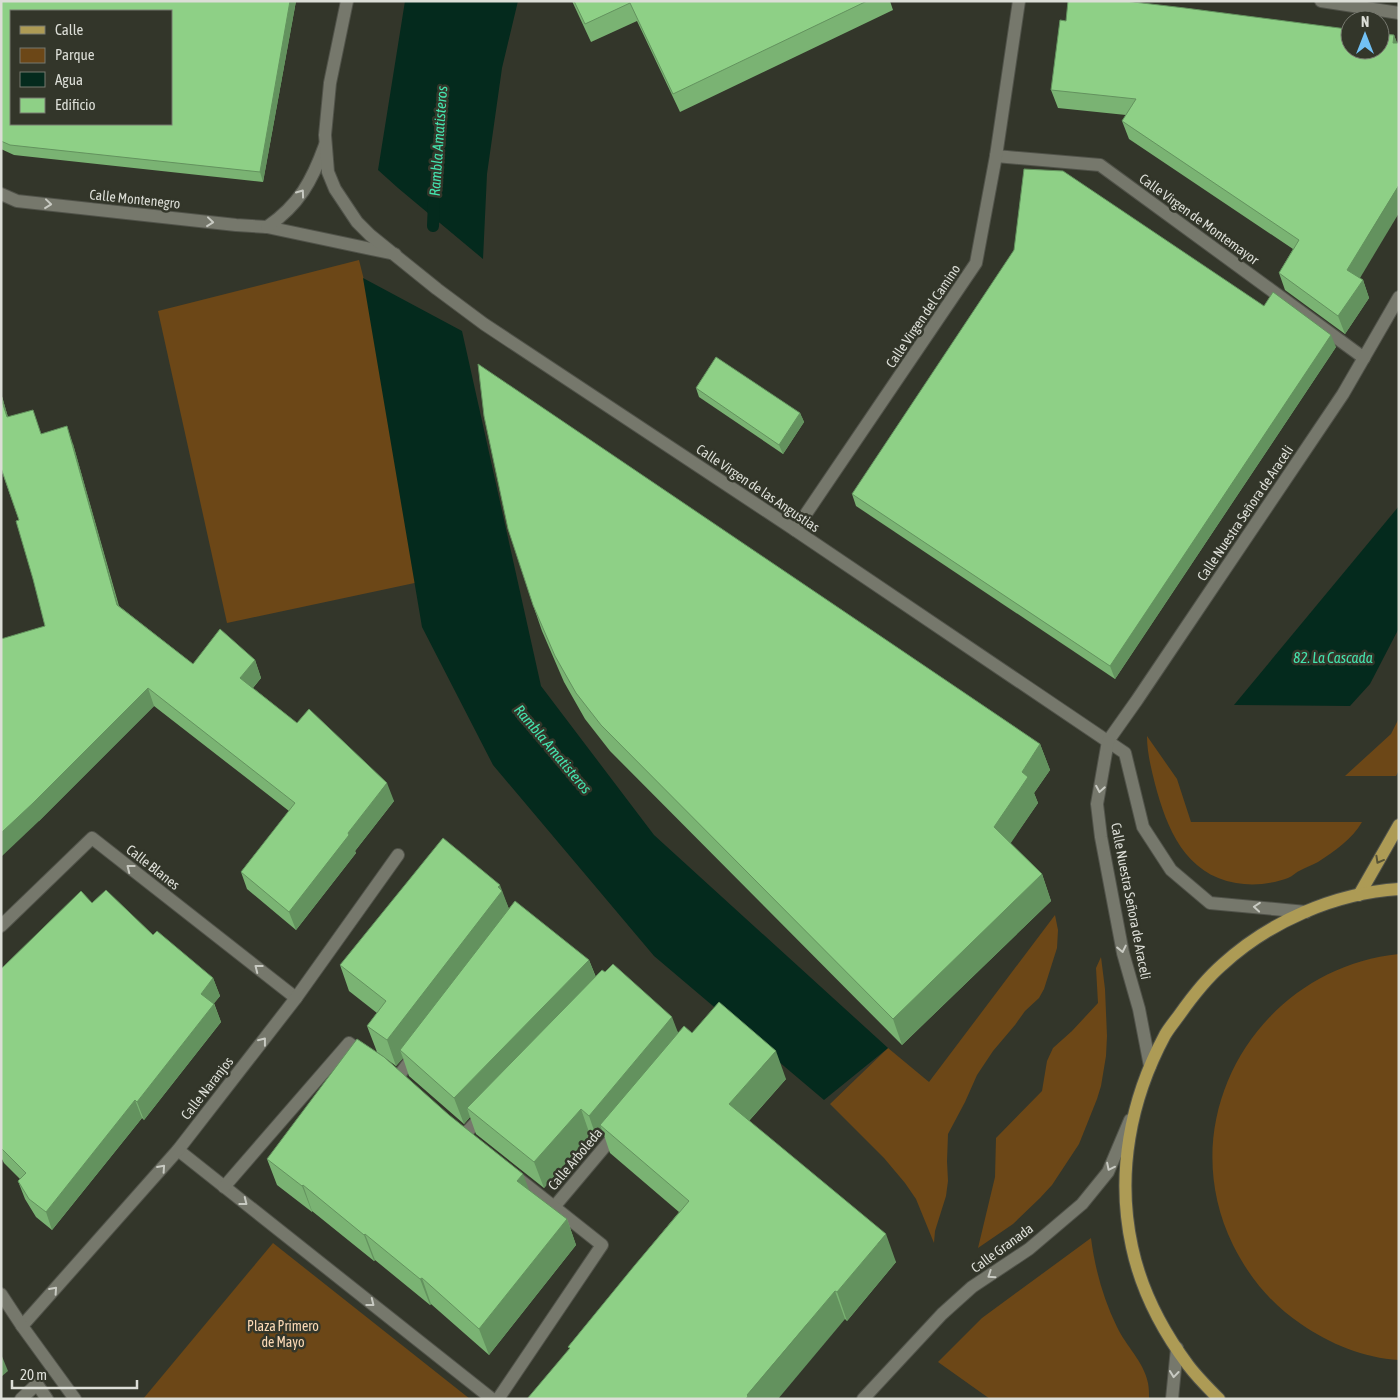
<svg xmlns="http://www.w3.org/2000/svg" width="1400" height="1400" font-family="'Asap Condensed',sans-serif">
<rect width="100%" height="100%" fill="#33362a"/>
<g fill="#6c4717">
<path d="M 359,260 L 438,578 L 227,623 L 158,311 Z"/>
<path d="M 1399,718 L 1399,770 L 1396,776 L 1345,776 L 1391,734 Z"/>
<path d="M 1147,736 L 1177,779 L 1191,822 L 1362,822 C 1352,839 1335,851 1318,862 C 1313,865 1306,867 1301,870 C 1296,872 1293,876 1288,878 C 1272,884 1253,886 1236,883 C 1185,874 1167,829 1155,784 C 1151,768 1147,752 1147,736 Z"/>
<path d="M 1055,915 L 1058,930 L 1057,948 L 1044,989 L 1039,998 L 1025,1011 L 1015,1025 L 993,1051 L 977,1075 L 965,1102 L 948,1134 L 947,1161 L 948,1181 L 946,1196 L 935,1231 L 934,1243 L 916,1199 L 905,1183 L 884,1158 L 830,1104 L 888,1048 L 929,1082 Z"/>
<path d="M 1399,954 L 1399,1360 C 1364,1358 1330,1344 1301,1324 C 1271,1304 1249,1277 1233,1245 C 1170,1117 1259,968 1399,954 Z"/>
<path d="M 1101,957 L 1105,989 L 1107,1036 L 1106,1056 L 1101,1086 L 1097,1099 L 1079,1144 L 1052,1185 L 1040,1198 L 1013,1224 L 978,1248 L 995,1177 L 996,1138 L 1042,1091 L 1047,1061 L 1053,1048 L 1072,1031 L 1098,1003 L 1096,968 Z"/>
<path d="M 1091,1238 C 1095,1269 1103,1298 1117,1327 C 1126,1346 1144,1362 1148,1383 C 1149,1388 1149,1394 1149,1399 L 990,1399 L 938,1362 L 982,1318 Z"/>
<path d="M 273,1243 L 470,1399 L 143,1399 Z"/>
</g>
<g fill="#042a1d">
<path d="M 405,1 L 518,1 L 502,68 L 487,174 L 483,259 L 398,188 L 378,170 Z"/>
<path d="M 363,278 L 462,331 L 541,686 L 654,835 L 888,1048 L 824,1100 L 654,956 L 493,765 L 422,627 Z"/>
<path d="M 1399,506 L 1399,628 L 1370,684 L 1350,706 L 1234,705 Z"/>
</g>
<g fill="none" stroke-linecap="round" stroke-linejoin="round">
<path stroke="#042a1d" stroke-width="12" d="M 433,226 L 434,202"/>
<g stroke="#51534a" stroke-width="14">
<g id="street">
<path d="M 1321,1 L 1399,13"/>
<path d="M 996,156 L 1100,165 L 1364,358"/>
<path d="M 1,194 L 17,201 L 236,225 L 267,227 L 395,254"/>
<path d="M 267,227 C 299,205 312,181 325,145"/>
<path d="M 795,530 L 976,263 L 996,156 L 1019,1"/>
<path d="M 1,926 L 92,838 L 296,998"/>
<path d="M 398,1077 L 415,1054"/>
<path d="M 464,1135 L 484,1114"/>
<path d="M 178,1150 L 492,1399"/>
<path d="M 224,1187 L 349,1043 L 365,1055"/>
<path d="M 554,1207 L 618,1131"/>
<path d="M 22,1326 L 178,1150 L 296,998 L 398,855"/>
<path d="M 21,1399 L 37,1384 L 47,1399"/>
<path d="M 498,1399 L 602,1245 L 515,1176"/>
</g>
</g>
<g stroke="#51534a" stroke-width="14">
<g id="secondary">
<path d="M 347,1 L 330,83 L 325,135 L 328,172 L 335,189 L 357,222 L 370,235 L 437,289 L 484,324 L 795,530 L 1125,753 L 1143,827 L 1171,870 L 1210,903 L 1306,912"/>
<path d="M 1150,1066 L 1139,1009 L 1123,953 L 1101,837 L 1097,804 L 1108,741 L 1137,700 L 1343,394 L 1399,297"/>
<path d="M 1,1294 L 22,1326 L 75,1399"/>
<path d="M 863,1399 L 942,1314 L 972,1287 L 1029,1249 L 1082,1204 L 1108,1172 L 1130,1120"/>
<path d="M 1172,1399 L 1177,1348"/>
</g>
</g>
<g stroke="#51534a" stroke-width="14">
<g id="primary">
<path d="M 1359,895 L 1399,825"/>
<path d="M 1219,1399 C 1208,1388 1197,1377 1188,1365 C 1162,1330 1141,1289 1132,1247 C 1116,1174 1130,1100 1165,1035 C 1169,1028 1175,1021 1180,1014 C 1192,997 1206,979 1222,965 C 1269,922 1334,893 1399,889"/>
</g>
</g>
<use href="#street" stroke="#76786c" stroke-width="12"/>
<use href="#secondary" stroke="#76786c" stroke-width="12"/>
<use href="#primary" stroke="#ad9b55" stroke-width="12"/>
</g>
<g fill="#7ab373">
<path d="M 1,1 L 296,1 L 263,182 L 14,155 L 1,149 Z"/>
<path d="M 572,1 L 890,1 L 893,10 L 680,112 L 637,21 L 591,42 Z"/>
<path d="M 1066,21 L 1347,30 L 1394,35 L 1397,43 L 1360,278 L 1363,280 L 1369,298 L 1345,334 L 1285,290 L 1279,273 L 1293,249 L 1129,139 L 1122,121 L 1126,115 L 1058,108 L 1051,90 Z"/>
<path d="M 1264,306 L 1336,347 L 1115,679 L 856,506 L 852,494 Z"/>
<path d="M 696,388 L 800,413 L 804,422 L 783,454 L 699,397 Z"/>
<path d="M 1,393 L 8,417 L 42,434 L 73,444 L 119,606 L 193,664 L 255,660 L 261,678 L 253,688 L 394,801 L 355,851 L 356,853 L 296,930 L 247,889 L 241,872 L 289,811 L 154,706 L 39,821 L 45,626 L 19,520 L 1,469 Z"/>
<path d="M 533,605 L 1040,744 L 1050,770 L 1034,793 L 1038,803 L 1010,843 L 1042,874 L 1051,901 L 902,1045 L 610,751 L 585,719 L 564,682 L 542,631 Z"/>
<path d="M 501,890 L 509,909 L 589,960 L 596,977 L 678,1032 L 692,1033 L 786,1079 L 749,1121 L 896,1262 L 847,1321 L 845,1319 L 569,1348 L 568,1347 L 679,1212 L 610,1153 L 604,1135 L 598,1142 L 590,1135 L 544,1188 L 476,1134 L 470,1117 L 464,1124 L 409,1076 L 403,1058 L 396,1066 L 377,1052 L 367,1026 L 377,1013 L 349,991 L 340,965 Z"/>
<path d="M 92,903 L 153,935 L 213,978 L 220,996 L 214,1003 L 221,1022 L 144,1120 L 142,1118 L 52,1230 L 36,1217 L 25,1199 L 18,1181 L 20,1179 L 4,1163 L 1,1157 L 1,969 Z"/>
<path d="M 267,1159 L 529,1191 L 567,1219 L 576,1245 L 489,1355 L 431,1304 L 430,1305 L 375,1260 L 374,1261 L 312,1211 L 312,1212 L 277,1185 Z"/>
</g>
<g fill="#63925e">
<path d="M 290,1 L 296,1 L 263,182 L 260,172 Z"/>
<path d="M 1394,35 L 1399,48 L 1393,43 Z"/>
<path d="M 1399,185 L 1399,213 L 1354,288 L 1347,270 Z"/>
<path d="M 1363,280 L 1369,298 L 1345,334 L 1338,316 Z"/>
<path d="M 1331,335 L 1336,347 L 1115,679 L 1110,666 Z"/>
<path d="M 1,393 L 13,435 L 7,417 L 1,398 Z"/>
<path d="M 800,413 L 804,422 L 783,454 L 779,445 Z"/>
<path d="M 67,426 L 73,444 L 123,623 L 117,605 Z"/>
<path d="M 255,660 L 261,678 L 246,696 L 240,678 Z"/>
<path d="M 148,688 L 154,706 L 39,821 L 1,857 L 1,833 Z"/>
<path d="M 1040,744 L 1050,770 L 1034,793 L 1038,803 L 1004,853 L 994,827 L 1022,772 Z"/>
<path d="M 387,783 L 394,801 L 355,851 L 356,853 L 296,930 L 289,912 L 348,833 Z"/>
<path d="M 1042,874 L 1051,901 L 902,1045 L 893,1019 Z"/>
<path d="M 500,885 L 512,917 L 400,1050 L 403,1058 L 396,1066 L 387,1040 Z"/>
<path d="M 589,960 L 599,986 L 467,1108 L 470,1117 L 464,1124 L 454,1098 Z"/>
<path d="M 213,978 L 220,996 L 208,1011 L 201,994 Z"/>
<path d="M 214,1004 L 221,1022 L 144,1120 L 137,1102 Z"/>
<path d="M 672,1017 L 682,1043 L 600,1125 L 604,1135 L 598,1142 L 589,1116 Z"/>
<path d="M 776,1051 L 786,1079 L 739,1132 L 729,1104 Z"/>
<path d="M 135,1100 L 142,1118 L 52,1230 L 46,1212 Z"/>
<path d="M 581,1109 L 590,1135 L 544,1188 L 534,1162 Z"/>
<path d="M 523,1174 L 533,1200 L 517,1181 Z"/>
<path d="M 303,1185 L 312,1211 L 312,1212 L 302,1186 Z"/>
<path d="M 567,1219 L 576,1245 L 489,1355 L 479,1329 Z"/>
<path d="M 365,1234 L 375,1260 L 374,1261 L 364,1235 Z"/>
<path d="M 886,1234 L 896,1262 L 847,1321 L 837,1292 Z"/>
<path d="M 422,1278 L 431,1304 L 430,1305 L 420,1279 Z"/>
<path d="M 835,1291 L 845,1319 L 778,1399 L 746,1399 L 747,1395 Z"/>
<path d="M 1,1354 L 8,1371 L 1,1377 Z"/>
</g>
<g fill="#8ed086" stroke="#63925e" fill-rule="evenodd">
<path d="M 1,1 L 290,1 L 260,172 L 10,145 L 1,141 ZM 11,11 L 171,11 L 171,124 L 11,124 Z"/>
<path d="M 574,1 L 867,1 L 673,94 L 630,3 L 585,24 Z"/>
<path d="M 1068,1 L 1125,1 L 1185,8 L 1347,29 L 1346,30 L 1350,31 L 1350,50 L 1380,50 L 1380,34 L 1394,35 L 1393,43 L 1399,43 L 1399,185 L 1347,270 L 1363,280 L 1338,316 L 1279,273 L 1299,240 L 1122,121 L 1136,99 L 1051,90 L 1060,20 L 1066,21 Z"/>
<path d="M 1024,169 L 1063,171 L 1264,306 L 1273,292 L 1331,335 L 1110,666 L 852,494 L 1014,250 Z"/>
<path d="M 716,357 L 800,413 L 779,445 L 696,388 Z"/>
<path d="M 478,364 L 1040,744 L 1022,772 L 1028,777 L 994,827 L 1042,874 L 893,1019 L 601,725 L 576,693 L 555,656 L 533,605 L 508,529 L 484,416 Z"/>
<path d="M 1,398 L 7,417 L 33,410 L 41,434 L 67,426 L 117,605 L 193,664 L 220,629 L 255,660 L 240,678 L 297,723 L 309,709 L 387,783 L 348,833 L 349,835 L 289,912 L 241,872 L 295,803 L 148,688 L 33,803 L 1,833 L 1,639 L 45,626 L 33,579 L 16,521 L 19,520 L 1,468 Z"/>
<path d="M 443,838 L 500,885 L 498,887 L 502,891 L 387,1040 L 367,1026 L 386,1001 L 340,965 Z"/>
<path d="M 106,890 L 153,935 L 157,931 L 213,978 L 201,994 L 214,1004 L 137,1102 L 135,1100 L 46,1212 L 29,1199 L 18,1181 L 26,1173 L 1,1148 L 1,969 L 81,891 L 92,903 Z"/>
<path d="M 515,901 L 589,960 L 454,1098 L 400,1050 Z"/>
<path d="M 613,964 L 672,1017 L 589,1116 L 581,1109 L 534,1162 L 467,1108 L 602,970 L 605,972 Z"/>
<path d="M 719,1002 L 776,1051 L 729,1104 L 886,1234 L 837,1292 L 835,1291 L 747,1395 L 748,1396 L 746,1399 L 527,1399 L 570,1348 L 568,1347 L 635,1265 L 689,1201 L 600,1125 L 684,1026 L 692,1033 Z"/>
<path d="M 357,1039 L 384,1057 L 449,1115 L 523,1174 L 517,1181 L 567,1219 L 479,1329 L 422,1278 L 420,1279 L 365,1234 L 364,1235 L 303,1185 L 302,1186 L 267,1159 Z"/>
</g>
<defs><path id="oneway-chevron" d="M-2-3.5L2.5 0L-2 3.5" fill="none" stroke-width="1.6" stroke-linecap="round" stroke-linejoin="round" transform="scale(1.25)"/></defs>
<g stroke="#c8cac2">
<use href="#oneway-chevron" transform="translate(301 193) rotate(-54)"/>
<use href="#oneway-chevron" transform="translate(48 204) rotate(6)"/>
<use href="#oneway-chevron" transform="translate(210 222) rotate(6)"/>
<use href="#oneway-chevron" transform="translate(1100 789) rotate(100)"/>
<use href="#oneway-chevron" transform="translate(130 868) rotate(-142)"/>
<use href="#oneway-chevron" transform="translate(1257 907) rotate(-175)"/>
<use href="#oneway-chevron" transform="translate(1122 949) rotate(78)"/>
<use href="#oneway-chevron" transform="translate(258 968) rotate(-142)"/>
<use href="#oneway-chevron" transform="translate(263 1041) rotate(-52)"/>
<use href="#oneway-chevron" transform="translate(1110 1167) rotate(116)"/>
<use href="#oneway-chevron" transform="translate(162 1168) rotate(-48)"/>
<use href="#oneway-chevron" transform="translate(244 1202) rotate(38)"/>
<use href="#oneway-chevron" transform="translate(991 1275) rotate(146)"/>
<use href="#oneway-chevron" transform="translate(54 1290) rotate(-48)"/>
<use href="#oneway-chevron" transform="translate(371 1303) rotate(38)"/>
<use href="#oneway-chevron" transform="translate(1174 1374) rotate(96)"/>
</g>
<use stroke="#585437" href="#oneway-chevron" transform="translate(1379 860) rotate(119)"/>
<g text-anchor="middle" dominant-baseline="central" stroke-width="5" stroke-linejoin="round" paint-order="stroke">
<g font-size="14" fill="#dcded7" stroke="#33362a">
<text transform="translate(135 199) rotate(6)">Calle Montenegro</text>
<text transform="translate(1199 219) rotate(36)">Calle Virgen de Montemayor</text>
<text transform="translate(923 316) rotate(-56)">Calle Virgen del Camino</text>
<text transform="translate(758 488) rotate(34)">Calle Virgen de las Angustias</text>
<text transform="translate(1245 513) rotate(-56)">Calle Nuestra Señora de Araceli</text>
<text transform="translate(153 867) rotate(38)">Calle Blanes</text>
<text transform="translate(1131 901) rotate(79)">Calle Nuestra Señora de Araceli</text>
<text transform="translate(207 1088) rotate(-52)">Calle Naranjos</text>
<text transform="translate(575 1159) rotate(-50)">Calle Arboleda</text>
<text transform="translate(1002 1248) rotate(-36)">Calle Granada</text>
</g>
<g font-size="14" fill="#fbd9b5" stroke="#33362a">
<text x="283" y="1326">Plaza Primero<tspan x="283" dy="16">de Mayo</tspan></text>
</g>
<g font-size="15" font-style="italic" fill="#44e4ae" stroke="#33362a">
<text transform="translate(438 141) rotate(-86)">Rambla Amatisteros</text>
<text x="1333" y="657">82. La Cascada</text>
<text transform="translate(553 749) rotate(50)">Rambla Amatisteros</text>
</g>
</g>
<rect width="1400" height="1400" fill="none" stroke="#dcded7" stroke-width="5"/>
<rect x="10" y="10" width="162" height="115" fill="#33362a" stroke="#77796f"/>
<rect x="20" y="26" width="25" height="8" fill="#ad9b55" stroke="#77796f"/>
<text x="55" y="35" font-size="15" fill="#dcded7">Calle</text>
<rect x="20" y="48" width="25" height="15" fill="#6c4717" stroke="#77796f"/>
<text x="55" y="60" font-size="15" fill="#dcded7">Parque</text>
<rect x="20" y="72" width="25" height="15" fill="#042a1d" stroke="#77796f"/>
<text x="55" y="85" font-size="15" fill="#dcded7">Agua</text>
<rect x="20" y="98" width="25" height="15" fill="#8ed086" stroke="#77796f"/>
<text x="55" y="110" font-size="15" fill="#dcded7">Edificio</text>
<g transform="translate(1365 35)"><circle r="24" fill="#33362a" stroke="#77796f"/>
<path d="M0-4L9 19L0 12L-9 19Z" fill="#72c1f5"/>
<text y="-8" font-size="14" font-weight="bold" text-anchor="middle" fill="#dcded7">N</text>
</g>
<path d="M12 1380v8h125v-8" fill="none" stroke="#dcded7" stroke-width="2.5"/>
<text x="20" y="1380" font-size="15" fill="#dcded7" stroke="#33362a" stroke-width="4" paint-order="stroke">20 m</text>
</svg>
